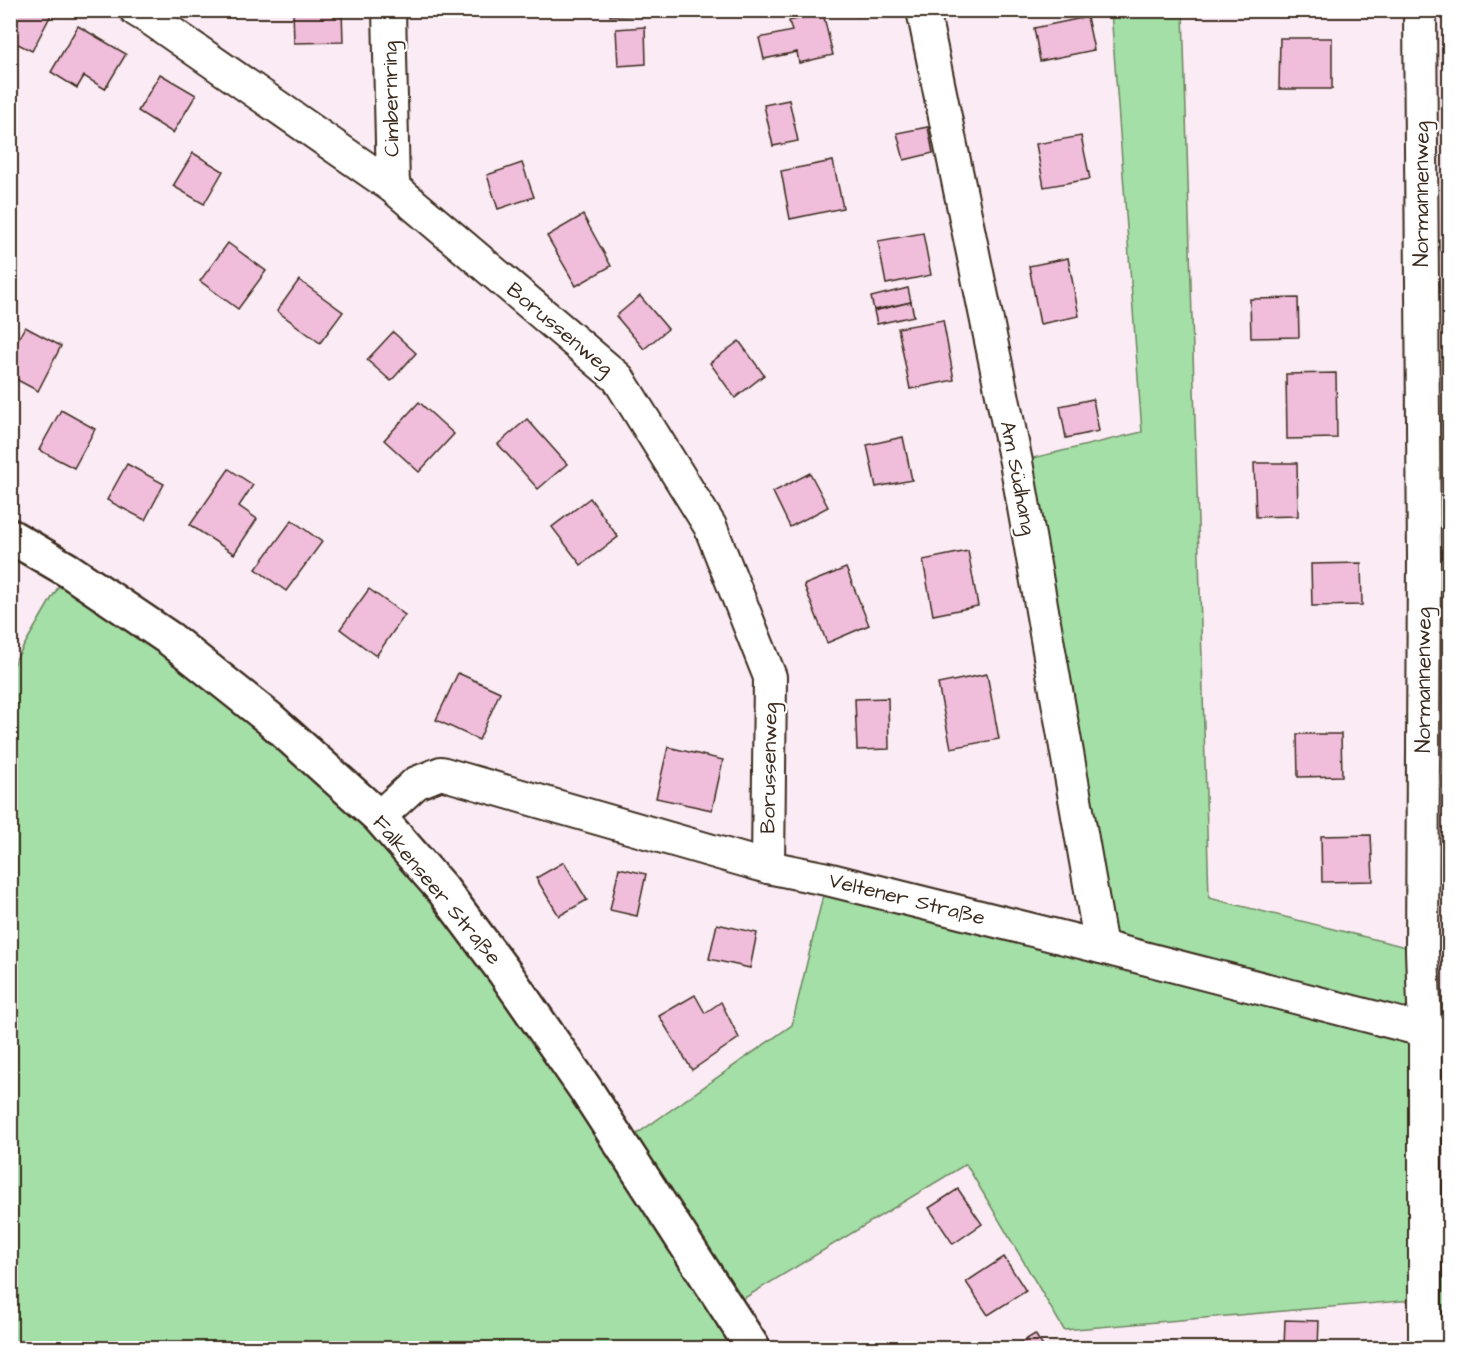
<svg xmlns="http://www.w3.org/2000/svg" width="1460" height="1359" font-family="'Architects Daughter',sans-serif">
<rect width="100%" height="100%" fill="#faebf4"/>
<filter id="ink" filterUnits="userSpaceOnUse"><feTurbulence type="fractalNoise" baseFrequency=".0167" numOctaves="2"/><feDisplacementMap in="SourceGraphic" scale="12" xChannelSelector="R" yChannelSelector="G"/><feConvolveMatrix kernelMatrix="1 2 1 2 8 2 1 2 1" color-interpolation-filters="sRGB"/></filter>
<g filter="url(#ink)">
<path fill="#a3dfa6" stroke="#6f8462" stroke-width="1.5" d="M 1111,11 L 1183,11 L 1209,898 L 1422,951 L 1425,1298 L 1449,1272 L 1449,1348 L 1423,1348 L 1424,1299 L 1064,1330 L 966,1164 L 728,1308 L 752,1348 L 11,1348 L 11,668 L 68,570 L 379,817 L 621,1145 L 792,1025 L 827,879 L 1101,946 L 1016,462 L 1142,432 Z"/>
<g fill="#f0bdda" stroke="#3b2a1e" stroke-width="1.5">
<path d="M 10,10 L 53,11 L 32,51 L 10,40 Z"/>
<path d="M 293,10 L 342,10 L 343,42 L 294,43 Z"/>
<path d="M 439,10 L 496,10 L 496,11 L 439,13 Z"/>
<path d="M 609,10 L 646,10 L 646,15 L 610,16 Z"/>
<path d="M 856,10 L 882,10 L 882,11 L 857,16 Z"/>
<path d="M 823,13 L 833,55 L 799,63 L 797,52 L 764,59 L 759,38 L 792,31 L 789,21 Z"/>
<path d="M 1087,17 L 1094,50 L 1040,61 L 1034,28 Z"/>
<path d="M 78,26 L 126,54 L 105,89 L 84,76 L 77,88 L 51,72 Z"/>
<path d="M 645,27 L 646,64 L 618,66 L 616,29 Z"/>
<path d="M 1280,38 L 1332,38 L 1332,89 L 1279,89 Z"/>
<path d="M 160,74 L 196,95 L 173,133 L 138,111 Z"/>
<path d="M 789,100 L 798,141 L 773,146 L 764,105 Z"/>
<path d="M 928,127 L 933,153 L 904,160 L 897,133 Z"/>
<path d="M 1081,136 L 1090,179 L 1044,187 L 1036,144 Z"/>
<path d="M 193,153 L 223,171 L 204,204 L 173,186 Z"/>
<path d="M 833,161 L 843,208 L 790,219 L 781,171 Z"/>
<path d="M 522,163 L 534,197 L 498,209 L 487,175 Z"/>
<path d="M 583,215 L 611,266 L 576,286 L 547,236 Z"/>
<path d="M 923,233 L 931,275 L 886,284 L 878,241 Z"/>
<path d="M 228,243 L 266,271 L 238,309 L 200,281 Z"/>
<path d="M 1068,258 L 1079,316 L 1040,324 L 1029,266 Z"/>
<path d="M 299,280 L 343,312 L 320,343 L 277,311 Z"/>
<path d="M 908,288 L 911,302 L 874,310 L 871,297 Z"/>
<path d="M 640,296 L 668,329 L 644,349 L 616,316 Z"/>
<path d="M 1298,298 L 1299,337 L 1251,338 L 1250,299 Z"/>
<path d="M 911,302 L 914,316 L 877,324 L 874,311 Z"/>
<path d="M 943,320 L 954,380 L 910,389 L 898,328 Z"/>
<path d="M 25,327 L 61,346 L 38,391 L 10,376 L 10,353 Z"/>
<path d="M 393,332 L 416,353 L 391,381 L 367,360 Z"/>
<path d="M 739,341 L 764,375 L 735,398 L 710,363 Z"/>
<path d="M 1336,373 L 1337,438 L 1287,439 L 1286,374 Z"/>
<path d="M 1093,399 L 1099,431 L 1066,438 L 1060,406 Z"/>
<path d="M 419,402 L 454,434 L 419,472 L 384,440 Z"/>
<path d="M 61,410 L 95,429 L 74,468 L 39,450 Z"/>
<path d="M 527,419 L 567,464 L 538,489 L 498,444 Z"/>
<path d="M 903,437 L 912,480 L 876,487 L 867,445 Z"/>
<path d="M 1254,463 L 1297,463 L 1298,516 L 1256,517 Z"/>
<path d="M 127,464 L 164,484 L 145,520 L 107,500 Z"/>
<path d="M 229,469 L 253,485 L 239,506 L 257,519 L 234,554 L 190,525 Z"/>
<path d="M 810,473 L 828,507 L 790,527 L 773,492 Z"/>
<path d="M 590,498 L 618,537 L 581,565 L 552,527 Z"/>
<path d="M 292,520 L 322,542 L 286,591 L 256,569 Z"/>
<path d="M 968,551 L 978,606 L 933,615 L 923,560 Z"/>
<path d="M 1361,563 L 1362,605 L 1312,606 L 1311,564 Z"/>
<path d="M 846,568 L 869,625 L 827,643 L 804,585 Z"/>
<path d="M 369,589 L 405,615 L 376,656 L 340,629 Z"/>
<path d="M 458,673 L 500,692 L 479,740 L 436,720 Z"/>
<path d="M 987,674 L 999,739 L 951,748 L 938,684 Z"/>
<path d="M 888,698 L 889,749 L 857,750 L 855,699 Z"/>
<path d="M 1297,734 L 1341,734 L 1342,776 L 1298,777 Z"/>
<path d="M 668,747 L 723,760 L 712,810 L 656,798 Z"/>
<path d="M 1371,835 L 1373,881 L 1322,882 L 1321,836 Z"/>
<path d="M 564,862 L 587,900 L 559,916 L 536,878 Z"/>
<path d="M 619,868 L 646,874 L 637,916 L 610,910 Z"/>
<path d="M 717,924 L 757,933 L 750,968 L 709,959 Z"/>
<path d="M 695,995 L 705,1013 L 721,1002 L 739,1038 L 692,1070 L 659,1016 Z"/>
<path d="M 958,1189 L 982,1224 L 953,1244 L 929,1208 Z"/>
<path d="M 1004,1257 L 1026,1291 L 988,1315 L 966,1282 Z"/>
<path d="M 1285,1320 L 1319,1321 L 1318,1348 L 1284,1348 Z"/>
<path d="M 1035,1334 L 1044,1348 L 1012,1348 Z"/>
</g>
<g fill="none" stroke-linecap="round" stroke-linejoin="round">
<g stroke="#3b2a1e" stroke-width="36">
<g id="street">
<path d="M 136,10 L 154,21 L 393,187 L 618,378 L 710,526 L 770,677 L 768,867"/>
<path d="M 389,10 L 393,187"/>
<path d="M 923,10 L 1016,462 L 1101,947"/>
<path d="M 1420,10 L 1424,559 L 1422,951 L 1425,1030 L 1425,1348"/>
<path d="M 379,817 L 416,783 L 441,773 L 768,867 L 827,879 L 1101,947 L 1450,1037"/>
</g>
</g>
<g stroke="#3b2a1e" stroke-width="38">
<path id="secondary" d="M 10,536 L 68,570 L 170,639 L 269,718 L 379,817 L 443,890 L 505,973 L 586,1090 L 753,1348"/>
</g>
<use href="#street" stroke="#fff" stroke-width="32"/>
<use href="#secondary" stroke="#fff" stroke-width="33"/>
</g>
</g>
<g text-anchor="middle" dominant-baseline="central" stroke-width="4.5" stroke-linejoin="round" paint-order="stroke">
<g font-size="21" fill="#3b2a1e" stroke="#fff">
<text transform="translate(391 99) rotate(-91)">Cimbernring</text>
<text transform="translate(1421 194) rotate(-90)">Normannenweg</text>
<text transform="translate(560 329) rotate(40)">Borussenweg</text>
<text transform="translate(1018 478) rotate(79)">Am Südhang</text>
<text transform="translate(1423 680) rotate(-90)">Normannenweg</text>
<text transform="translate(769 768) rotate(-89)">Borussenweg</text>
<text transform="translate(437 890) rotate(50)">Falkenseer Straße</text>
<text transform="translate(907 899) rotate(14)">Veltener Straße</text>
</g>
</g>
<rect width="1460" height="1359" fill="none" stroke="#fff" stroke-width="36"/>
<rect x="18" y="18" width="1424" height="1323" fill="none" stroke="#3b2a1e" stroke-width="2" filter="url(#ink)"/>
</svg>
